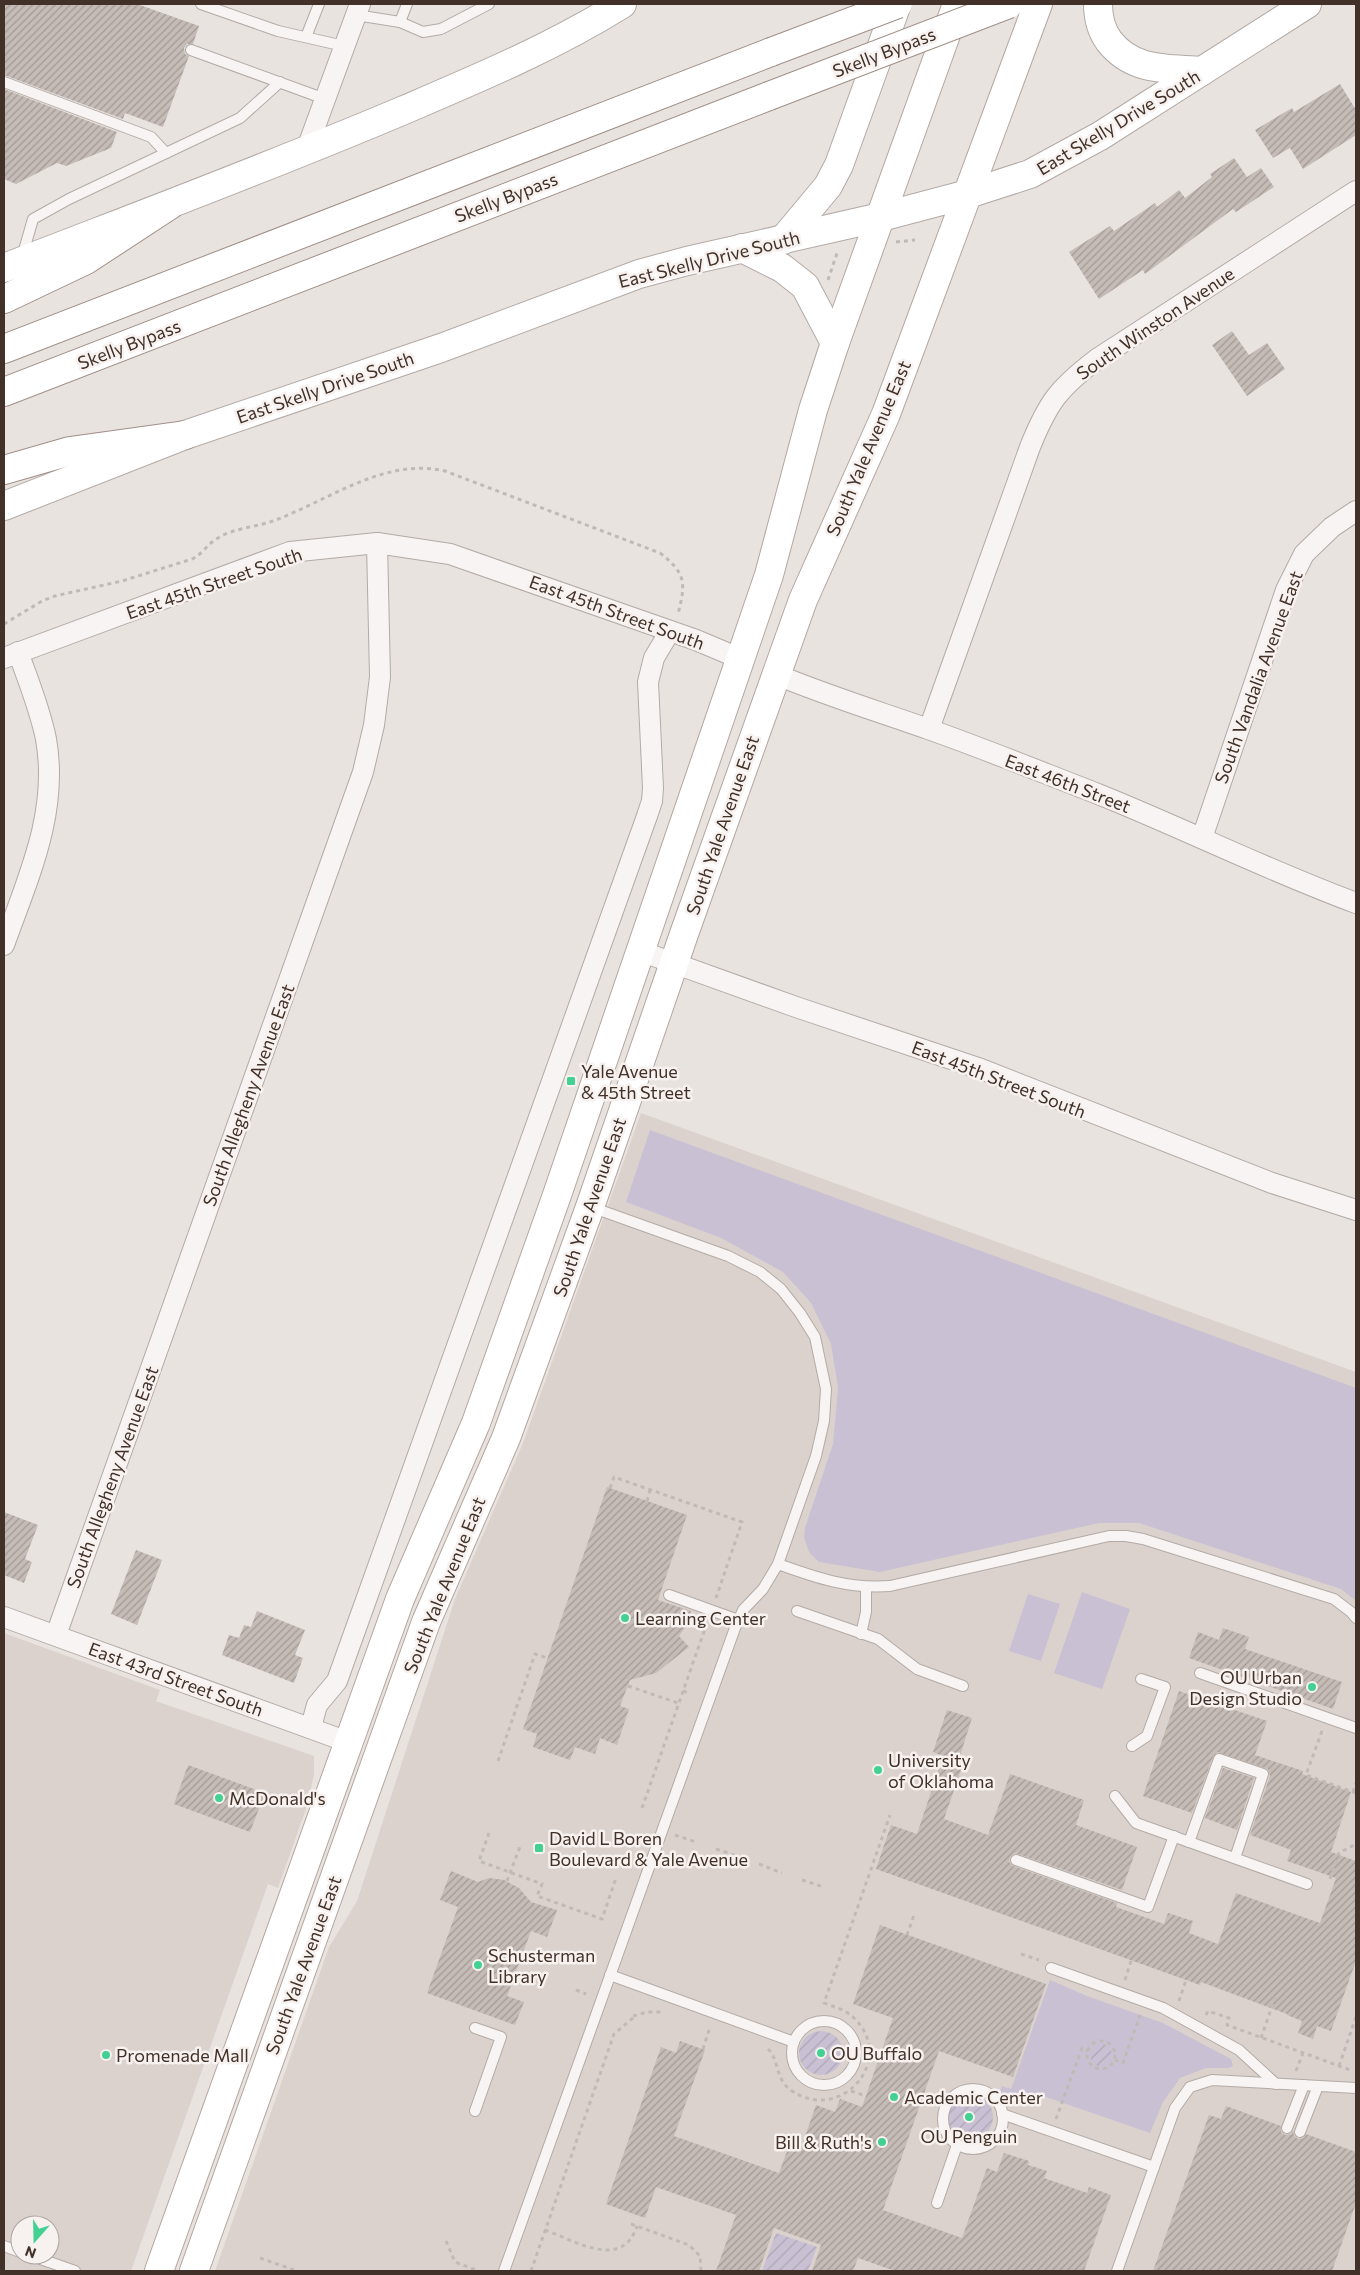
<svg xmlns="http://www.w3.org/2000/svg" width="1360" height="2275" font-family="Commissioner,sans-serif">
<defs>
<pattern id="garden-furrows" width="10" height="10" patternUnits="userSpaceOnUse" patternTransform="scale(1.25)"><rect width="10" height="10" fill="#c9c1d3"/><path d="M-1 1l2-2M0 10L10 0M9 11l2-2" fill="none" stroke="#aea6b5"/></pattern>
<pattern id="building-hatch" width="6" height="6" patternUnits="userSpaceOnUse" patternTransform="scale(1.25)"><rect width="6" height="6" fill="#c6bcb7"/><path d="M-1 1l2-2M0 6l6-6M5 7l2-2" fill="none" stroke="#a29995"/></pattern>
</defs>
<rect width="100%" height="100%" fill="#e9e3e0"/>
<g fill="#dbd2ce" fill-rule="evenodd">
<path d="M 641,1113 L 1356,1372 L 1356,2271 L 215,2271 L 329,1947 L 357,1901 L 455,1599 L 523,1443 Z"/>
<path d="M 4,1633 L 160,1690 L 156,1701 L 314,1756 L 314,1775 L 307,1806 L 278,1888 L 268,1884 L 131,2271 L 4,2271 ZM 20,2225 L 50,2225 L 50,2255 L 20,2255 Z"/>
</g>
<g fill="#c9c1d3">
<path d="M 650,1130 L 1356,1388 L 1356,1601 L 1341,1589 L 1139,1523 L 1099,1523 L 880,1572 L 819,1562 L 809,1552 L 804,1538 L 805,1528 L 833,1444 L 838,1388 L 831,1344 L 811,1303 L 783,1272 L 721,1238 L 626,1202 Z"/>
<path d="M 1082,1592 L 1130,1609 L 1102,1689 L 1054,1673 Z"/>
<path d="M 1028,1594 L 1060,1604 L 1041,1661 L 1009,1651 Z"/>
<path d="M 1050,1980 L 1087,1996 L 1163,2023 L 1231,2059 L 1233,2066 L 1229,2068 L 1206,2068 L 1180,2078 L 1163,2102 L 1150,2133 L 1043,2096 L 1004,2096 L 1000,2091 L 1002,2086 L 1011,2089 Z"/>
</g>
<g fill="url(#garden-furrows)">
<circle cx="821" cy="2053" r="22"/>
<circle cx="1101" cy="2055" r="11"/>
<circle cx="970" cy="2117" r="23"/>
<path d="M 776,2233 L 817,2247 L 808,2271 L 762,2271 Z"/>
</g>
<g fill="url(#building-hatch)">
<path d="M 4,4 L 137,4 L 199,26 L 193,44 L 187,44 L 184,48 L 185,54 L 189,56 L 163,127 L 125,113 L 123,119 L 4,75 Z"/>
<path d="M 1340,84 L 1356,110 L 1356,135 L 1303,169 L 1290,148 L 1273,158 L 1255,130 L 1292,108 L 1294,112 Z"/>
<path d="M 4,89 L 117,132 L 111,148 L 66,166 L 57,163 L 16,184 L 4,179 Z"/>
<path d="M 1234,158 L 1247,177 L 1261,168 L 1274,187 L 1236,212 L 1233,209 L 1145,274 L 1143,270 L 1099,299 L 1069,252 L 1110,226 L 1114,231 L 1155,203 L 1157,207 L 1179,190 L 1185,198 L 1212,177 L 1210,174 Z"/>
<path d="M 1232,331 L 1249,355 L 1267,343 L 1285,369 L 1247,396 L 1212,345 Z"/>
<path d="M 607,1487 L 687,1515 L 658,1600 L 691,1611 L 686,1626 L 679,1636 L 689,1647 L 656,1673 L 630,1680 L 620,1706 L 629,1709 L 617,1745 L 600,1738 L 595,1754 L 575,1747 L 570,1760 L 533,1747 L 537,1734 L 523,1729 Z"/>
<path d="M 4,1512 L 38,1525 L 25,1559 L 32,1562 L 24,1583 L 4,1575 Z"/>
<path d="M 136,1550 L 162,1560 L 137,1625 L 111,1614 Z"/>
<path d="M 257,1611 L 305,1630 L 295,1655 L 303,1658 L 294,1683 L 222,1655 L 229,1635 L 239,1638 L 244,1625 L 251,1627 Z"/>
<path d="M 1223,1628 L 1249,1637 L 1245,1649 L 1342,1682 L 1333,1709 L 1189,1658 L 1198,1632 L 1219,1640 Z"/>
<path d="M 1179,1691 L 1267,1721 L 1255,1755 L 1303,1771 L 1302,1774 L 1351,1792 L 1331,1852 L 1356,1861 L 1356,1961 L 1331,2031 L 1317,2026 L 1313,2039 L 1298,2033 L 1302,2021 L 1287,2015 L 1287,2014 L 1201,1982 L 1200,1985 L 876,1869 L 891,1825 L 917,1834 L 943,1756 L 933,1752 L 947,1710 L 972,1718 L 957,1765 L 962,1767 L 944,1819 L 988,1835 L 1010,1774 L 1084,1800 L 1076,1825 L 1137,1847 L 1122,1890 L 1018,1854 L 1014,1853 L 1010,1857 L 1009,1862 L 1013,1866 L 1117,1903 L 1116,1907 L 1164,1924 L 1168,1913 L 1193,1921 L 1189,1933 L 1218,1944 L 1236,1893 L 1320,1923 L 1336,1878 L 1287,1861 L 1291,1850 L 1250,1835 L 1270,1776 L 1268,1769 L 1217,1752 L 1213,1757 L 1192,1813 L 1143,1796 Z"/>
<path d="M 188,1765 L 265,1793 L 250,1832 L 174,1804 Z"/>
<path d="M 1223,1768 L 1254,1778 L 1237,1830 L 1205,1818 Z"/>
<path d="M 451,1871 L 478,1882 L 489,1878 L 504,1880 L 519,1888 L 531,1902 L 557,1910 L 547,1937 L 531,1931 L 507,1996 L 524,2002 L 515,2025 L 427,1993 L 458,1907 L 440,1900 Z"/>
<path d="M 880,1925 L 1046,1984 L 1013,2077 L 939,2051 L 883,2210 L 962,2238 L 987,2168 L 997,2172 L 1004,2153 L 1029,2161 L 1028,2165 L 1047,2171 L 1044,2178 L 1087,2193 L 1089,2187 L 1111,2195 L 1084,2271 L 895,2271 L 858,2258 L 853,2271 L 812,2271 L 821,2245 L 774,2228 L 759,2271 L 716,2271 L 736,2215 L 656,2187 L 645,2218 L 606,2204 L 661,2047 L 676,2053 L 680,2041 L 705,2050 L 674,2136 L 779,2173 L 790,2143 L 801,2148 L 816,2105 L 835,2112 L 840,2099 L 862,2107 L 893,2018 L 853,2004 Z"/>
<path d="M 1226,2106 L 1281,2126 L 1281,2132 L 1285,2135 L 1291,2134 L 1293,2130 L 1294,2136 L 1298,2139 L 1304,2138 L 1306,2134 L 1356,2152 L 1356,2203 L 1332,2271 L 1153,2271 L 1209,2115 L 1221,2119 Z"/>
</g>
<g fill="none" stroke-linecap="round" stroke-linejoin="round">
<g stroke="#b3aaa5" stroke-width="12">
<g id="service">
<path d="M 201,4 L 278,31 L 344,46"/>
<path d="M 356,15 L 400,22 L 423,32 L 441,29 L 489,4"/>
<path d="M 400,22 L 407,4"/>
<path d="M 306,37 L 319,4"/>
<path d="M 191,50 L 325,99"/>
<path d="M 4,82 L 151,137 L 166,153"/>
<path d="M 22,257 L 33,219 L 69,199 L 240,118 L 280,82"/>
<path d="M 778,1564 C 817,1578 848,1589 890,1586 L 1109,1536 L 1126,1536 L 1143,1539 L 1334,1599 L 1351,1612 L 1356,1618"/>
<path d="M 669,1595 L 738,1620"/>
<path d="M 797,1611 L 878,1639 L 917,1669 L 963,1686"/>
<path d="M 861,1634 L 866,1612 L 866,1588"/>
<path d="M 1200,1673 L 1356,1728"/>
<path d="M 1132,1746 L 1147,1736 L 1165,1687 L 1141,1679"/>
<path d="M 1115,1796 L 1136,1823 L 1307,1884"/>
<path d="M 1189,1842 L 1219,1759 L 1263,1774 L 1235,1858"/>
<path d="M 1016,1860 L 1148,1907 L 1174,1836"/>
<path d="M 1051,1968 L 1163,2008 L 1239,2050 L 1276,2084"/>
<path d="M 610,1975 L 794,2042"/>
<circle cx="824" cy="2053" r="32"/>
<path d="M 475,2028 L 501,2037 L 475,2111"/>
<circle cx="973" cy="2119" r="30"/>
<path d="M 1002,2114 L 1154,2167"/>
<path d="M 1287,2128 L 1304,2085"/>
<path d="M 1300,2132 L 1318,2086"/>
<path d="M 937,2203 L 957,2145"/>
<path d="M 4,2246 L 20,2252"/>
<path d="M 29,2255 L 75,2271"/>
<path d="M 504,2271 L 735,1628 L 743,1610 L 763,1589 L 778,1564 L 816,1456 L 824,1421 L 826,1389 L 815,1337 L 800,1313 L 781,1289 L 760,1272 L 728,1256 L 591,1207"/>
<path d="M 1117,2271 L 1175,2108 L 1190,2087 L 1212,2080 L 1356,2088"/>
</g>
</g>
<g stroke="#b3aaa5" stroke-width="22">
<g id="minor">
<path d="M 306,151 L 360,4"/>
<path d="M 4,658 L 290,552 L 377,543 L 450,554 L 696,640 L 741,659"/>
<path d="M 775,674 C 825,695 877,711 928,729 C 985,749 1041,772 1098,794 C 1185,829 1269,871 1356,903"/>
<path d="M 929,729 L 1030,447 C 1048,402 1059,388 1097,359 L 1356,191"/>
<path d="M 1202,838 L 1286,590 L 1304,554 L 1332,527 L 1356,511"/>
<path d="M 4,945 C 28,878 59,812 46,739 C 40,709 28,680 18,652"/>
<path d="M 640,951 L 796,1007 L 981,1069 L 1272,1183 L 1356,1210"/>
<path d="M 4,1617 L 348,1742"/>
<path d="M 56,1635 L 363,772 L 374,725 L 380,677 L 377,543"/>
<path d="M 311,1727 L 317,1705 L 337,1681 L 647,816 L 652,801 L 653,788 L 648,682 L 654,658 L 670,631"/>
</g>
</g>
<g stroke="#b3aaa5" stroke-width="30">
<g id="secondary">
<path d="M 1098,4 C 1098,17 1101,30 1109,41 C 1133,72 1167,68 1202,71"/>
<path d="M 783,240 L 828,186 L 839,165 L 897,4"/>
<path d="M 742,248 L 782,268 L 805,286 L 835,343"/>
<path d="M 4,268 C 138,216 272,166 404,110 C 479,78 553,47 622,4"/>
<path d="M 4,506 L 185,435 L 441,348 L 639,274 L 687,261 L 881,217 L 968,194 L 1030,174 L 1100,136 L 1307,4"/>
</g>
</g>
<g stroke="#b5a69f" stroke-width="30">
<g id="primary">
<path d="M 159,2271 L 400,1599 L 476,1423 L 557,1195 L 769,575 L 813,410 L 835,343 L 957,4"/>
<path d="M 194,2271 L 426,1622 L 506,1438 L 590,1207 L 684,934 L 803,600 L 886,414 L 1038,4"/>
</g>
</g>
<g stroke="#a08f87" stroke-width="30">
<g id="motorway">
<path d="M 4,299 L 86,260 L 170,205"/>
<path d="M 4,349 L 771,52"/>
<path d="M 4,392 L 769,96"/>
<path d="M 4,470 L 70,451 L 185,435"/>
</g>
</g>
<g stroke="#c0bab6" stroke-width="3" stroke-dasharray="4 4" stroke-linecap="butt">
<path d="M 896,242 L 915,240"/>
<path d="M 828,280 L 838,250"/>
<path d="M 4,624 L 42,601 L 55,596 L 122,581 L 192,559 C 203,554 208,543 218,538 C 234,528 256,527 273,521 C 328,501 384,457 445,471 L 660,553 C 686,573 686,583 678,614"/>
<path d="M 610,1488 L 614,1477 L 742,1522 L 716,1598"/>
<path d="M 647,1501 L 650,1490"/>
<path d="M 628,1686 L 678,1703"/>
<path d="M 683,1691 L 688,1693"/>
<path d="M 1322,1731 L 1306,1775 L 1356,1793"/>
<path d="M 498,1761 L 535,1654 L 547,1658"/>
<path d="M 1353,1792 L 1356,1783"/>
<path d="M 642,1808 L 707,1623"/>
<path d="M 489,1833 L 479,1861 L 542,1884 L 537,1896 L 602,1919 L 616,1878"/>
<path d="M 675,1835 L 696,1842"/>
<path d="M 716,1849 L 740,1857"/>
<path d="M 759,1864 L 782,1873"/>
<path d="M 1330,1879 L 1339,1853 L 1356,1844"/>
<path d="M 802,1880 L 824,1887"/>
<path d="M 507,1881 L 521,1844"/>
<path d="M 907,1935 L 914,1915"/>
<path d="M 1021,1954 L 1039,1960"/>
<path d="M 1125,1980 L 1131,1961"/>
<path d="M 576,1990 L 586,1994"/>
<path d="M 1179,2001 L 1186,1980"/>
<path d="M 1206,2015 L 1208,2011 L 1229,2018 L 1227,2025 L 1353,2071"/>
<path d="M 633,2016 L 647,2012 L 663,2012"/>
<path d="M 1261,2038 L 1276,1995"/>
<circle cx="1101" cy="2055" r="14"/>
<path d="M 703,2049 L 710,2027"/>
<path d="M 768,2049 C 779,2059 775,2080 792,2091 C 842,2124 897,2059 854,2018 C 846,2010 835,2007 824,2003 L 890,1815"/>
<path d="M 1115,2060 L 1123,2063 L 1140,2015"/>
<path d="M 1339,2066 L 1356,2017"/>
<path d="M 1296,2071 L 1303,2053"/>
<path d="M 851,2091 L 866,2096"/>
<path d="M 1056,2119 L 1082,2048 L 1088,2051"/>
<path d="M 631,2224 L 689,2245 L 700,2256 L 701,2271"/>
<path d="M 545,2230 C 576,2241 622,2271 637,2226"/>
<path d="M 446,2241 L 455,2262 L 476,2270"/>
<path d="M 260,2258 L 297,2271"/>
<path d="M 531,2271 L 614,2034 L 634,2017"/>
</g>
<use href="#service" stroke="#f7f4f3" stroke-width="10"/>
<use href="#minor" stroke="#f7f4f3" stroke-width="20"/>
<use href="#secondary" stroke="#fff" stroke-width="28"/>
<use href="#primary" stroke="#fff" stroke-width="28"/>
<use href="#motorway" stroke="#fff" stroke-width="28"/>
<g stroke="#a08f87" stroke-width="30" stroke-linecap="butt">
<g id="motorway-bridge">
<path d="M 771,52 L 898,4"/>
<path d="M 769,96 L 1009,4"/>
</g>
</g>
<use href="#motorway-bridge" stroke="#fff" stroke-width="28"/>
</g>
<g fill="#42d193" stroke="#f7f1ef" stroke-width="2">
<rect x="566" y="1076" width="10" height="10" rx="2.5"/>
<circle cx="625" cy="1618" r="5"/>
<circle cx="1312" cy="1687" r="5"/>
<circle cx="878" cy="1770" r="5"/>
<circle cx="219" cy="1798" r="5"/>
<rect x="534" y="1843" width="10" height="10" rx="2.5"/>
<circle cx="478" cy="1965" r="5"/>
<circle cx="821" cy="2053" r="5"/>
<circle cx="106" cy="2055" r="5"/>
<circle cx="894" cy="2097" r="5"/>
<circle cx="969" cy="2117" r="5"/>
<circle cx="882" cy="2142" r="5"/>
</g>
<g text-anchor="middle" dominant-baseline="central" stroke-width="5" stroke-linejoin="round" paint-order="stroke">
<g font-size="18" fill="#413128" stroke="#f7f1ef">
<text transform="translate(884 52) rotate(-21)">Skelly Bypass</text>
<text transform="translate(1118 122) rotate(-31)">East Skelly Drive South</text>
<text transform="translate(506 197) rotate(-21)">Skelly Bypass</text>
<text transform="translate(709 259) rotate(-14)">East Skelly Drive South</text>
<text transform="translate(1155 323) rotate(-34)">South Winston Avenue</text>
<text transform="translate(129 344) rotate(-21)">Skelly Bypass</text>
<text transform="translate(325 387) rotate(-19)">East Skelly Drive South</text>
<text transform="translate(868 448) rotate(-67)">South Yale Avenue East</text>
<text transform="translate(214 583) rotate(-19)">East 45th Street South</text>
<text transform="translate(617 612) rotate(20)">East 45th Street South</text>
<text transform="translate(1258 677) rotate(-70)">South Vandalia Avenue East</text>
<text transform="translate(1068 783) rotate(21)">East 46th Street</text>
<text transform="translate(722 825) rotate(-71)">South Yale Avenue East</text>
<text transform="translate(999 1079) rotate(21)">East 45th Street South</text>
<text transform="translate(248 1095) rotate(-70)">South Allegheny Avenue East</text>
<text transform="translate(589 1207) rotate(-71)">South Yale Avenue East</text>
<text transform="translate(112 1477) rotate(-70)">South Allegheny Avenue East</text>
<text transform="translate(444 1585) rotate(-68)">South Yale Avenue East</text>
<text transform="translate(176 1679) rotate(20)">East 43rd Street South</text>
<text transform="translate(303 1965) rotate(-70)">South Yale Avenue East</text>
</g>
<g font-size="18" fill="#413128" stroke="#f7f1ef" text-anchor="start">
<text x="581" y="1071">Yale Avenue<tspan x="581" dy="21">&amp; 45th Street</tspan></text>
<text x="635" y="1618">Learning Center</text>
<text x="1302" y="1677" text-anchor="end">OU Urban<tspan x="1302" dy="21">Design Studio</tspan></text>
<text x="888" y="1760">University<tspan x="888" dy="21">of Oklahoma</tspan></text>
<text x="229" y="1798">McDonald's</text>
<text x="549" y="1838">David L Boren<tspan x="549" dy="21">Boulevard &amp; Yale Avenue</tspan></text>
<text x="488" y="1955">Schusterman<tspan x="488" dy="21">Library</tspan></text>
<text x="831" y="2053">OU Buffalo</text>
<text x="116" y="2055">Promenade Mall</text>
<text x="904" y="2097">Academic Center</text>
<text x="969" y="2136" text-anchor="middle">OU Penguin</text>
<text x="872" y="2142" text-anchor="end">Bill &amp; Ruth's</text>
</g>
</g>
<rect width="1360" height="2275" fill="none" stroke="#413128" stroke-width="10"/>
<g transform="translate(35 2240) rotate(200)"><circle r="24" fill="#f7f1ef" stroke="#aea49f"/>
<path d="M0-4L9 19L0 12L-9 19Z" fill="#42d193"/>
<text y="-8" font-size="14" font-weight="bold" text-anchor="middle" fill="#413128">N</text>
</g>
</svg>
